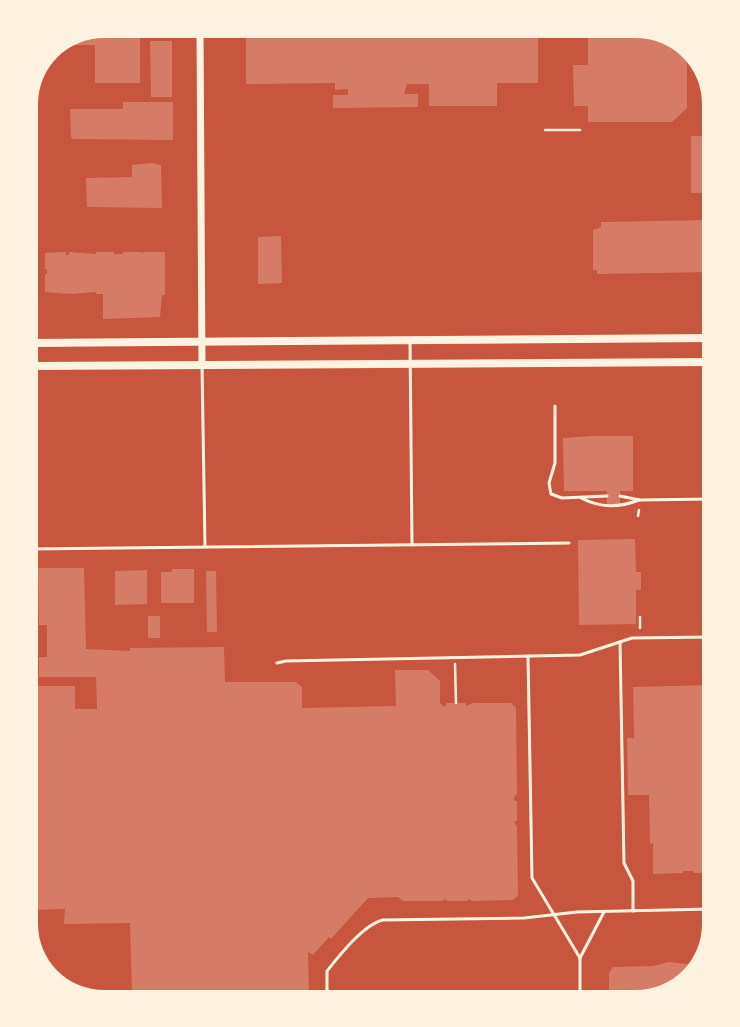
<svg xmlns="http://www.w3.org/2000/svg" width="740" height="1027" font-family="'Nunito Sans',sans-serif">
<rect width="100%" height="100%" fill="#c8553d"/>
<g fill="#d67c66">
<path d="M 104,29 L 140,29 L 140,83 L 95,83 L 95,45 L 62,45 Z"/>
<path d="M 246,29 L 538,29 L 538,83 L 497,83 L 497,106 L 429,106 L 429,84 L 407,84 L 404,94 L 418,94 L 418,107 L 333,108 L 333,95 L 348,95 L 348,89 L 335,90 L 335,83 L 246,84 Z"/>
<path d="M 588,29 L 641,29 L 674,39 L 687,52 L 687,108 L 672,122 L 588,122 L 588,106 L 574,106 L 573,65 L 588,65 Z"/>
<path d="M 150,41 L 172,41 L 172,97 L 151,97 Z"/>
<path d="M 123,102 L 173,102 L 173,140 L 73,139 L 71,137 L 70,109 L 123,109 Z"/>
<path d="M 711,132 L 711,193 L 691,193 L 691,136 L 707,136 Z"/>
<path d="M 152,163 L 161,165 L 162,208 L 87,207 L 86,178 L 132,177 L 132,165 Z"/>
<path d="M 711,220 L 711,272 L 597,274 L 597,270 L 593,270 L 593,230 L 601,227 L 601,222 Z"/>
<path d="M 281,236 L 282,283 L 258,284 L 258,237 Z"/>
<path d="M 66,252 L 66,255 L 69,255 L 69,252 L 96,254 L 96,252 L 114,252 L 114,254 L 123,254 L 123,252 L 141,252 L 143,254 L 143,252 L 165,252 L 165,295 L 162,295 L 160,317 L 103,319 L 103,294 L 96,294 L 96,292 L 70,294 L 45,292 L 45,274 L 47,274 L 47,269 L 45,269 L 45,253 Z"/>
<path d="M 591,436 L 633,436 L 633,491 L 620,491 L 620,504 L 607,505 L 607,491 L 564,491 L 563,438 Z"/>
<path d="M 635,539 L 636,572 L 641,572 L 641,590 L 636,590 L 636,624 L 579,625 L 578,540 Z"/>
<path d="M 38,568 L 84,568 L 86,649 L 130,651 L 130,648 L 224,647 L 225,682 L 296,682 L 302,687 L 302,708 L 396,706 L 395,670 L 428,670 L 440,681 L 440,703 L 443,706 L 446,706 L 446,703 L 466,703 L 466,706 L 473,703 L 511,703 L 516,708 L 517,794 L 514,797 L 514,801 L 517,801 L 517,821 L 514,821 L 517,827 L 518,896 L 513,900 L 473,901 L 468,899 L 468,901 L 447,901 L 445,899 L 442,901 L 403,901 L 398,897 L 368,898 L 331,939 L 329,937 L 313,955 L 308,952 L 309,998 L 113,998 L 113,992 L 132,992 L 130,923 L 64,924 L 65,909 L 29,910 L 29,691 L 37,691 L 36,686 L 75,686 L 75,709 L 97,709 L 96,677 L 39,677 L 39,657 L 47,657 L 47,625 L 39,625 Z"/>
<path d="M 172,569 L 194,569 L 194,603 L 161,603 L 161,572 L 172,572 Z"/>
<path d="M 147,570 L 147,604 L 115,605 L 115,571 Z"/>
<path d="M 206,571 L 216,571 L 217,632 L 207,632 Z"/>
<rect x="148" y="616" width="12" height="22"/>
<path d="M 711,685 L 711,873 L 694,873 L 693,871 L 683,871 L 683,873 L 653,874 L 653,843 L 650,844 L 649,795 L 628,795 L 627,738 L 634,738 L 633,687 Z"/>
<path d="M 669,962 L 697,965 L 674,988 L 636,998 L 609,998 L 609,973 L 613,967 L 653,966 Z"/>
</g>
<g fill="none" stroke-linecap="round" stroke-linejoin="round">
<g stroke="#fff3e0" stroke-width="2.5">
<path d="M 545,130 L 580,130"/>
<path d="M 638,516 L 639,510"/>
<path d="M 640,617 L 640,628"/>
<path d="M 455,664 L 456,703"/>
</g>
<g stroke="#fff3e0" stroke-width="3">
<path d="M 410,341 L 412,545"/>
<path d="M 202,365 L 205,547"/>
<path d="M 555,406 L 555,463 L 549,483 L 551,494 L 562,498 L 607,496"/>
<path d="M 620,496 L 640,500 L 711,499"/>
<path d="M 581,498 C 601,508 618,508 639,500"/>
<path d="M 29,549 L 569,543"/>
<path d="M 620,642 L 624,863 L 633,881 L 633,911"/>
<path d="M 528,656 L 532,878 L 580,958"/>
<path d="M 277,663 L 286,661 L 580,655 L 632,638 L 711,637"/>
<path d="M 327,998 L 327,971 C 339,956 364,924 383,920 L 524,918 L 577,912 L 711,909"/>
<path d="M 580,998 L 580,958 L 604,912"/>
</g>
<path stroke="#fff3e0" stroke-width="7" d="M 200,29 L 202,365"/>
<g stroke="#fff3e0" stroke-width="8">
<path d="M 29,343 L 711,338"/>
<path d="M 29,366 L 711,362"/>
</g>
</g>
<path d="M0 0H740V1027H0ZM104 38H636A66 66 0 0 1 702 104V924A66 66 0 0 1 636 990H104A66 66 0 0 1 38 924V104A66 66 0 0 1 104 38Z" fill="#fff3e0" fill-rule="evenodd"/>
</svg>
